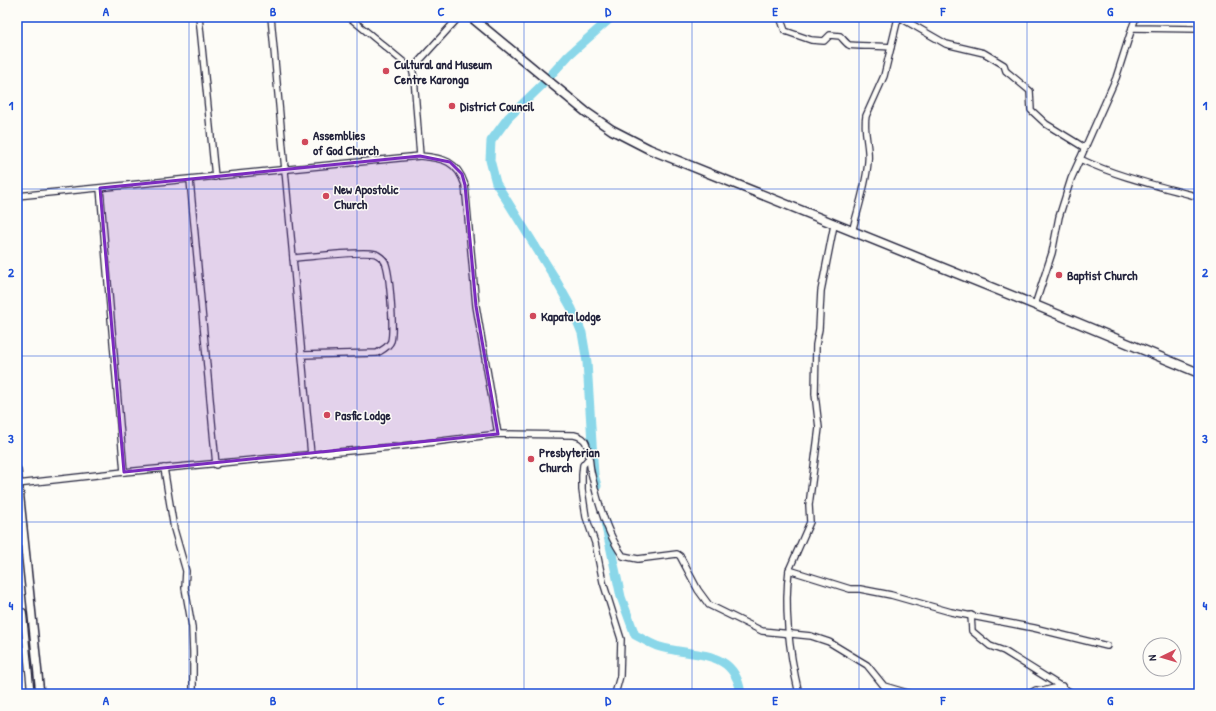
<svg xmlns="http://www.w3.org/2000/svg" width="1216" height="711" font-family="'Patrick Hand',sans-serif">
<rect width="100%" height="100%" fill="#fdfcf7"/>
<filter id="ink" filterUnits="userSpaceOnUse"><feTurbulence type="fractalNoise" baseFrequency=".025" numOctaves="2"/><feDisplacementMap in="SourceGraphic" scale="8" xChannelSelector="R" yChannelSelector="G"/><feConvolveMatrix kernelMatrix="1 2 1 2 8 2 1 2 1" color-interpolation-filters="sRGB"/></filter>
<g filter="url(#ink)">
<g fill="none" stroke-linecap="round" stroke-linejoin="round">
<g stroke="#8ad7e9" stroke-width="9">
<path d="M 549,77 L 569,55 L 612,17"/>
<path d="M 542,85 L 508,118 L 491,141 L 490,160 L 496,183 L 553,275 L 572,309 L 582,333 L 587,362 L 594,475 L 597,486"/>
<path d="M 605,522 L 621,597 L 635,635 C 643,639 652,645 660,647 C 694,657 735,648 741,694"/>
</g>
<g stroke="#22223b" stroke-width="8">
<g id="minor">
<path d="M 199,17 L 215,177"/>
<path d="M 271,17 L 311,455"/>
<path d="M 349,17 L 412,69"/>
<path d="M 459,17 L 412,69 L 414,77 L 420,156 C 444,158 457,161 465,185 L 476,306 L 498,434"/>
<path d="M 780,17 L 785,31 L 811,40 L 824,41 L 830,35 L 840,36 C 843,39 846,43 849,45 C 853,46 883,46 891,47"/>
<path d="M 899,17 L 946,44 L 984,53 L 1004,65 L 1006,71 L 1030,91 L 1031,110 L 1046,124 L 1085,148"/>
<path d="M 1136,17 L 1132,28 L 1199,29"/>
<path d="M 1132,28 L 1116,78 L 1080,159 C 1118,177 1159,186 1199,197"/>
<path d="M 190,180 L 216,465"/>
<path d="M 100,188 L 124,472"/>
<path d="M 17,196 L 420,156"/>
<path d="M 834,225 L 821,291 L 819,329 L 816,345 L 815,394 L 819,428 L 809,505 L 810,522 L 789,570 L 850,589 L 860,589 L 891,595 L 951,612 L 1034,628 L 1107,646"/>
<path d="M 852,232 C 858,209 866,186 868,162 C 870,147 863,132 866,116 L 884,76 L 898,18"/>
<path d="M 293,258 C 309,257 364,250 376,254 C 379,256 383,258 385,262 C 390,272 394,330 391,341 C 389,347 382,350 377,353 L 302,355"/>
<path d="M 1035,305 L 1052,253 L 1059,217 L 1071,179 L 1080,159"/>
<path d="M 588,459 L 583,465 L 582,475 L 582,490 L 586,517 L 595,543 L 603,582 L 621,639 L 620,676 L 615,694"/>
<path d="M 164,468 L 174,529 L 186,571 L 185,588 L 192,627 L 193,652 L 193,694"/>
<path d="M 17,484 L 124,472 L 402,446 L 498,434 L 574,435 C 579,436 584,438 586,443 C 590,453 589,466 592,476 C 598,503 607,534 623,556 L 638,559 L 677,554 L 680,556 L 698,590 L 709,605 L 762,631 L 811,636 L 829,642 L 867,665 L 884,686 L 911,694"/>
<path d="M 789,570 C 784,609 790,656 799,694"/>
<path d="M 23,612 L 31,694"/>
<path d="M 971,615 L 972,631 L 990,646 L 1004,651 L 1073,694"/>
<path d="M 1029,694 L 1036,690 L 1043,691 L 1062,686"/>
</g>
</g>
<g stroke="#22223b" stroke-width="10">
<path id="major" d="M 17,470 L 40,694"/>
</g>
<g stroke="#22223b" stroke-width="11">
<path id="highway" d="M 471,17 L 586,112 L 612,130 L 649,149 L 1035,305 L 1199,373"/>
</g>
<use href="#minor" stroke="#fdfcf7" stroke-width="5.5"/>
<use href="#major" stroke="#fdfcf7" stroke-width="7"/>
<use href="#highway" stroke="#fdfcf7" stroke-width="8"/>
</g>
</g>
<path fill="#7b2cbf" fill-opacity="0.2" stroke="#7b2cbf" stroke-width="3" stroke-linejoin="round" d="M 420,156 L 450,162 L 462,174 L 465,185 L 476,306 L 498,434 L 124,472 L 100,188 Z"/>
<path fill="none" stroke="#1d4ed8" stroke-width="1" stroke-opacity="0.55" d="M 189,17 L 189,694M 357,17 L 357,694M 524,17 L 524,694M 692,17 L 692,694M 859,17 L 859,694M 1027,17 L 1027,694M 17,189 L 1199,189M 17,356 L 1199,356M 17,522 L 1199,522"/>
<g fill="#d1495b" stroke="#fdfcf7" stroke-width="1.5">
<circle cx="386" cy="71" r="4"/>
<circle cx="452" cy="106" r="4"/>
<circle cx="305" cy="142" r="4"/>
<circle cx="326" cy="196" r="4"/>
<circle cx="1059" cy="275" r="4"/>
<circle cx="533" cy="316" r="4"/>
<circle cx="327" cy="415" r="4"/>
<circle cx="531" cy="459" r="4"/>
</g>
<g text-anchor="middle" dominant-baseline="central" stroke-width="3" stroke-linejoin="round" paint-order="stroke">
<g font-size="13" font-weight="bold" fill="#22223b" stroke="#fdfcf7" text-anchor="start">
<text x="394" y="64">Cultural and Museum<tspan x="394" dy="15">Centre Karonga</tspan></text>
<text x="460" y="106">District Council</text>
<text x="313" y="135">Assemblies<tspan x="313" dy="15">of God Church</tspan></text>
<text x="334" y="189">New Apostolic<tspan x="334" dy="15">Church</tspan></text>
<text x="1067" y="275">Baptist Church</text>
<text x="541" y="316">Kapata lodge</text>
<text x="335" y="415">Pasfic Lodge</text>
<text x="539" y="452">Presbyterian<tspan x="539" dy="15">Church</tspan></text>
</g>
</g>
<rect width="1216" height="711" fill="none" stroke="#fdfcf7" stroke-width="44"/>
<g transform="translate(1162 657) rotate(265)"><circle r="19" fill="#fdfcf7" stroke="#a5a5ac"/>
<path d="M0-3L7 15L0 10L-7 15Z" fill="#d1495b"/>
<text y="-6" font-size="11" font-weight="bold" text-anchor="middle" fill="#22223b">N</text>
</g>
<rect x="22" y="22" width="1172" height="667" fill="none" stroke="#1d4ed8" stroke-width="1.5"/>
<g font-size="13" text-anchor="middle" font-weight="bold" fill="#1d4ed8">
<text x="106" y="16">A</text>
<text x="273" y="16">B</text>
<text x="441" y="16">C</text>
<text x="608" y="16">D</text>
<text x="775" y="16">E</text>
<text x="943" y="16">F</text>
<text x="1110" y="16">G</text>
<text x="11" y="110">1</text>
<text x="1205" y="110">1</text>
<text x="11" y="277">2</text>
<text x="1205" y="277">2</text>
<text x="11" y="443">3</text>
<text x="1205" y="443">3</text>
<text x="11" y="610">4</text>
<text x="1205" y="610">4</text>
<text x="106" y="705">A</text>
<text x="273" y="705">B</text>
<text x="441" y="705">C</text>
<text x="608" y="705">D</text>
<text x="775" y="705">E</text>
<text x="943" y="705">F</text>
<text x="1110" y="705">G</text>
</g>
</svg>
